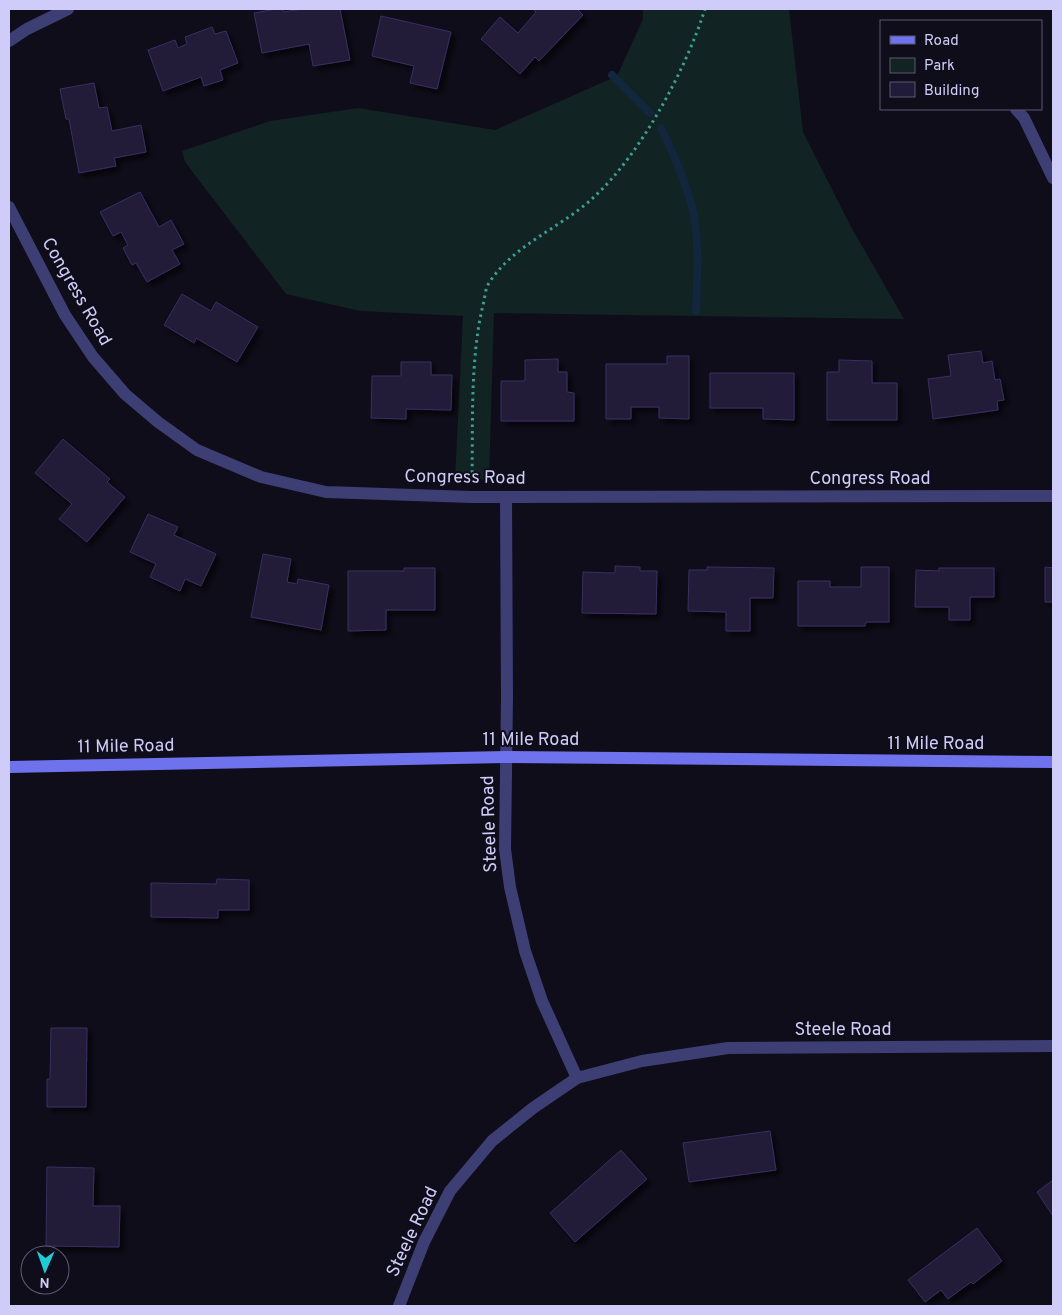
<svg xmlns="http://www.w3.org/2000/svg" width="1062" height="1315" font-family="Overpass,sans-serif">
<defs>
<filter id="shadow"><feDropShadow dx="4.5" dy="4.5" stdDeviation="2.5" flood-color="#0009"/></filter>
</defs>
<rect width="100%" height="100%" fill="#0f0d1a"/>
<path fill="#112322" d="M 643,9 L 789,9 L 803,132 L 850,225 L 904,319 L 494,313 L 489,480 L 455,478 L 463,316 L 360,311 L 286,294 L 185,162 L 182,151 L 270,121 L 358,108 L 495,130 L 617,76 L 643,19 Z"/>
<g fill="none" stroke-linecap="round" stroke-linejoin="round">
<g stroke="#12263e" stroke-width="8">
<path d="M 612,75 L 650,113"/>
<path d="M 661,128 C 673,153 685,179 692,207 C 700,237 697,280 696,311"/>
</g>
</g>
<g fill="#201b39" stroke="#373062" filter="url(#shadow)">
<path d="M 276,9 L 283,9 L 283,12 L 303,9 L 340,9 L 350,60 L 313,66 L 309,44 L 262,53 L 254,13 Z"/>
<path d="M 533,9 L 577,9 L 583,15 L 539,61 L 535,57 L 520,74 L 481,39 L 500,17 L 518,33 L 536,12 Z"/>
<path d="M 381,16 L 451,32 L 437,89 L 410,83 L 414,66 L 372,56 Z"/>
<path d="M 212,27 L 215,34 L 226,31 L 238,63 L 220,70 L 223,80 L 204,86 L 201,77 L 163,91 L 148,50 L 175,40 L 178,48 L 187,44 L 185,37 Z"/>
<path d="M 94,83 L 99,108 L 107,107 L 112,131 L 141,125 L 146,152 L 114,158 L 116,166 L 79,173 L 69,119 L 66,119 L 60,89 Z"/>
<path d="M 140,192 L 159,227 L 171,220 L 184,244 L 172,250 L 180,264 L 147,282 L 136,263 L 132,265 L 123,248 L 128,245 L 121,232 L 113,236 L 100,212 Z"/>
<path d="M 182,294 L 211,311 L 216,302 L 258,327 L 237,362 L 196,338 L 194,343 L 164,325 Z"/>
<path d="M 981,351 L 983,363 L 992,361 L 995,380 L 1000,379 L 1004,400 L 997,401 L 998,410 L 933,419 L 928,379 L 951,376 L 948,355 Z"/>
<path d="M 667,356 L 689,356 L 689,419 L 659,418 L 659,407 L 631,407 L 631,419 L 606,419 L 606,364 L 667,364 Z"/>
<path d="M 558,359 L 558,372 L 567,372 L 567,392 L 574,393 L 574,421 L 501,421 L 501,381 L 525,381 L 525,360 Z"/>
<path d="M 839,360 L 872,361 L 872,383 L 897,383 L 897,420 L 827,420 L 827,372 L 839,372 Z"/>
<path d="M 401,362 L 431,362 L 431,375 L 452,375 L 451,410 L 406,409 L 406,419 L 371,418 L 372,376 L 401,376 Z"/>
<path d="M 710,373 L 794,373 L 794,420 L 763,419 L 763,408 L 710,408 Z"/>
<path d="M 63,439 L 110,479 L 107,482 L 125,497 L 87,542 L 59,519 L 72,504 L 35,473 Z"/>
<path d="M 148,514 L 178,527 L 174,535 L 216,554 L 201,586 L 185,579 L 180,591 L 150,577 L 156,564 L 130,552 Z"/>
<path d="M 263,554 L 291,559 L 287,582 L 297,584 L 298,579 L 329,585 L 321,630 L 251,617 Z"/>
<path d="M 615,566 L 640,567 L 640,571 L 657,571 L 656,614 L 582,613 L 583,572 L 615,573 Z"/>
<path d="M 707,567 L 774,568 L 773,598 L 750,598 L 750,631 L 726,631 L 726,612 L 688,611 L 689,570 L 707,570 Z"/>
<path d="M 861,567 L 889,567 L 889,622 L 866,622 L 865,626 L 798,626 L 798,581 L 830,581 L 830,587 L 861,587 Z"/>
<path d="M 1045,567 L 1053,568 L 1053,602 L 1045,602 Z"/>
<path d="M 404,568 L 435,568 L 435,610 L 386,610 L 386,630 L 348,631 L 348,571 L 404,571 Z"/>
<path d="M 939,568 L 994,568 L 994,597 L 970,597 L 970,620 L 949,620 L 949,607 L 915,607 L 916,570 L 939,571 Z"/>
<path d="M 217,879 L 249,880 L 249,910 L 218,910 L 218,918 L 151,917 L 151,883 L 216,884 Z"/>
<path d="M 51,1028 L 87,1028 L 86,1107 L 47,1107 L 47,1079 L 50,1079 Z"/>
<path d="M 770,1131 L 776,1170 L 689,1182 L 683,1143 Z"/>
<path d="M 621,1150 L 647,1179 L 575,1242 L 550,1213 Z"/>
<path d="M 47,1167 L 94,1168 L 93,1206 L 120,1206 L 119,1247 L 46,1246 Z"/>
<path d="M 1053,1180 L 1053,1216 L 1037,1192 Z"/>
<path d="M 977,1228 L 1002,1261 L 973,1284 L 971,1282 L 948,1299 L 941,1290 L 925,1302 L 908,1280 Z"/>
</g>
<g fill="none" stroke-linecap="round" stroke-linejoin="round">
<path stroke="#3a9f94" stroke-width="3" stroke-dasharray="2.5 4" stroke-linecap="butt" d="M 472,479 C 473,423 470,359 483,305 C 485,298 485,289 489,283 C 514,244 561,228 594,197 C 641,154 686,69 705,9"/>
<g stroke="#3d3e74" stroke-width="12">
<path d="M 9,41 L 27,29 L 68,9"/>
<path d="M 1016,109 L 1024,118 L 1053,178"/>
<path d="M 9,207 L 65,315 L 93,357 L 125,394 L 158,422 L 197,450 L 261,477 L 326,492 L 471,497 L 1053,496"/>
<path d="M 506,497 L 507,697 L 505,849 L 510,887 L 525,951 L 542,1001 L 577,1078"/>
<path d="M 399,1306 L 424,1242 L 450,1191 L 492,1141 L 533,1108 L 577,1078 L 642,1061 L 728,1048 L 1053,1046"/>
</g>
<path stroke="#6f72ed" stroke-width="12" d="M 9,767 L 506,757 L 1053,762"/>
</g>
<g text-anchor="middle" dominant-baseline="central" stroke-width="4" stroke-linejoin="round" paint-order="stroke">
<g font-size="18" fill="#cfccf9" stroke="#0f0d1a">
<text transform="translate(76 292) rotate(60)">Congress Road</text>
<text transform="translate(465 478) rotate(1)">Congress Road</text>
<text x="870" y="479">Congress Road</text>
<text x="531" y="740">11 Mile Road</text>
<text x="936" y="744">11 Mile Road</text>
<text transform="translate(126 747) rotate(-1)">11 Mile Road</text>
<text transform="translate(490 824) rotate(-92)">Steele Road</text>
<text x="843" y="1030">Steele Road</text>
<text transform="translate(413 1232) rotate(-65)">Steele Road</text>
</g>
</g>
<rect width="1062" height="1315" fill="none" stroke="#cfccf9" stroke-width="20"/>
<rect x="880" y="20" width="162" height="90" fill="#0f0d1a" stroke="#5c5973"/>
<rect x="890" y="36" width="25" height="8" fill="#6f72ed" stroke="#5c5973"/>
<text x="924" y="45" font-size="15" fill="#cfccf9">Road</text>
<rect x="890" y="58" width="25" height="15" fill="#112322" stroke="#5c5973"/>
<text x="924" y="70" font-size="15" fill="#cfccf9">Park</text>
<rect x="890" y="82" width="25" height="15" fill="#201b39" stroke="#5c5973"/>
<text x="924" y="95" font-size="15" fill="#cfccf9">Building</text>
<g transform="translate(45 1270) rotate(182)"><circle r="24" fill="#0f0d1a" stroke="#5c5973"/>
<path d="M0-4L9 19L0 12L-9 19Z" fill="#1aced7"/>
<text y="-8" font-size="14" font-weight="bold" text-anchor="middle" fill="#cfccf9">N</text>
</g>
</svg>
